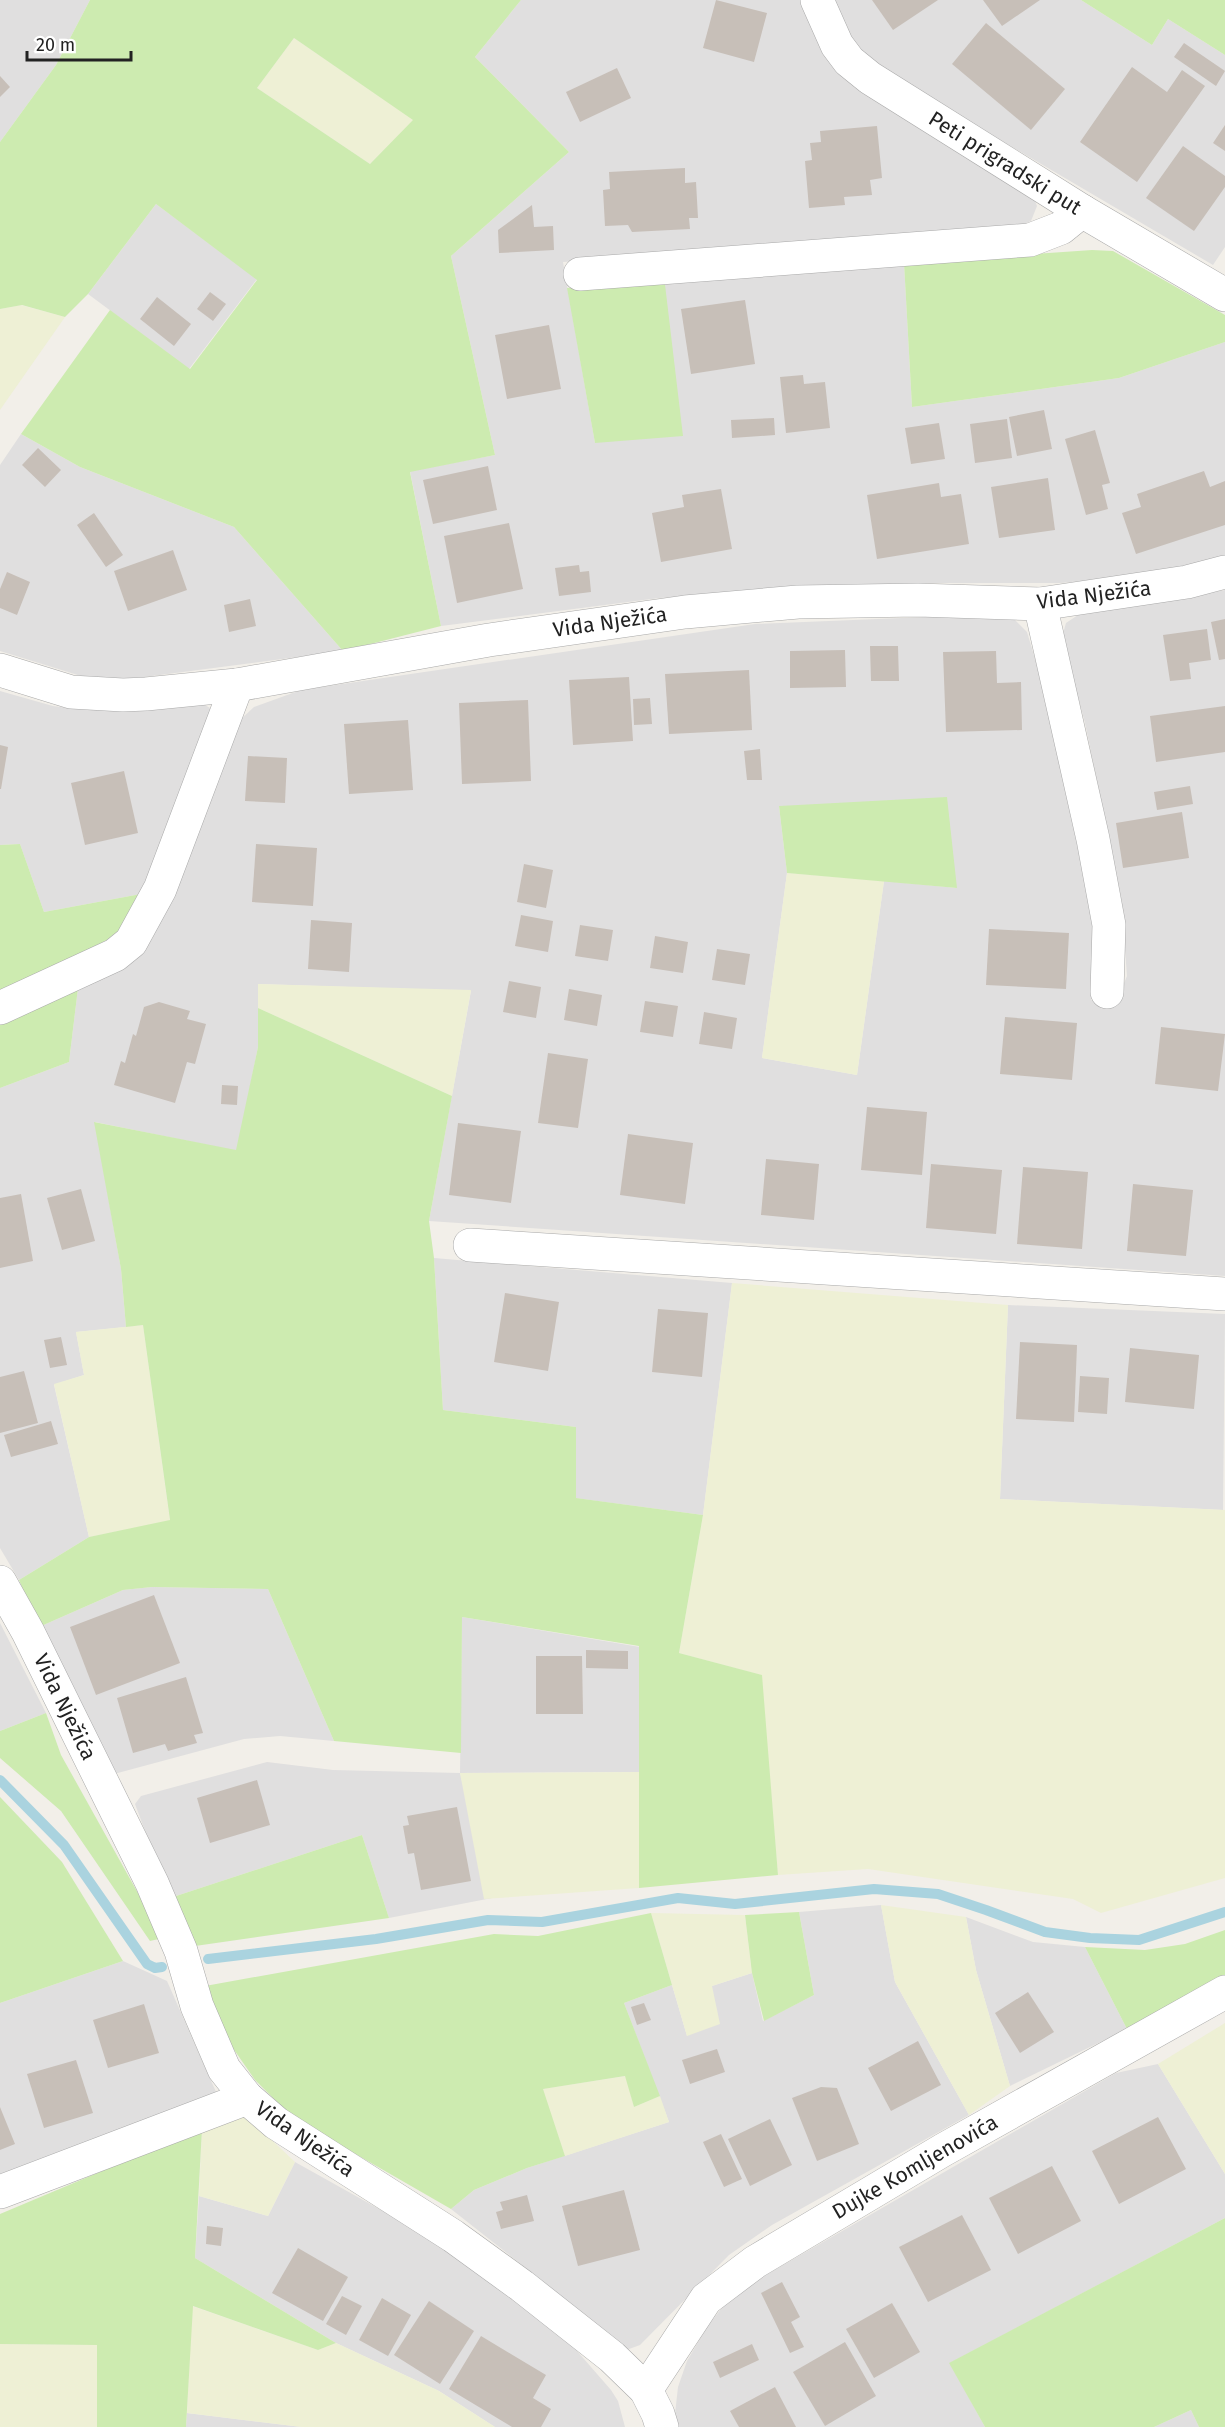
<svg xmlns="http://www.w3.org/2000/svg" width="1225" height="2427" font-family="'Fira Sans',sans-serif">
<rect width="100%" height="100%" fill="#f2efe9"/>
<g fill="#e0dfdf" fill-rule="evenodd">
<path d="M 0,0 L 90,0 L 56,65 L 0,142 Z"/>
<path d="M 521,0 L 804,0 L 823,49 L 1033,196 L 1037,206 L 1031,221 L 1011,230 L 563,262 L 595,443 L 664,276 L 904,263 L 912,407 L 1119,378 L 1225,342 L 1225,557 L 1162,574 L 1060,583 L 936,583 L 774,590 L 659,598 L 441,626 L 410,471 L 495,455 L 451,256 L 569,152 L 475,57 Z"/>
<path d="M 831,0 L 1081,0 L 1152,45 L 1168,19 L 1225,55 L 1225,247 L 1213,265 L 898,80 L 853,45 Z"/>
<path d="M 156,204 L 257,279 L 189,369 L 88,294 Z"/>
<path d="M 21,434 L 80,467 L 234,527 L 343,651 L 129,679 L 81,676 L 0,651 L 0,465 Z"/>
<path d="M 1225,590 L 1225,1276 L 429,1221 L 471,991 L 258,984 L 258,1047 L 237,1151 L 95,1122 L 121,1269 L 126,1327 L 76,1332 L 84,1375 L 54,1385 L 89,1537 L 19,1580 L 0,1548 L 0,1088 L 69,1062 L 78,988 L 136,957 L 152,939 L 181,876 L 240,720 L 254,707 L 301,690 L 755,624 L 926,617 L 1012,617 L 1027,632 L 1051,712 L 1093,908 L 1094,985 L 1091,1000 L 1114,1007 L 1127,976 L 1121,898 L 1085,723 L 1062,637 L 1066,623 L 1078,615 ZM 779,806 L 957,888 L 884,881 L 857,1075 L 762,1058 L 787,873 Z"/>
<path d="M 0,691 L 53,706 L 77,709 L 202,703 L 213,710 L 141,894 L 44,912 L 20,844 L 0,845 Z"/>
<path d="M 434,1258 L 732,1283 L 703,1515 L 575,1498 L 576,1427 L 443,1410 Z"/>
<path d="M 1008,1305 L 1225,1314 L 1223,1510 L 1000,1499 Z"/>
<path d="M 152,1587 L 268,1589 L 334,1741 L 280,1736 L 244,1739 L 114,1774 L 39,1627 L 123,1590 Z"/>
<path d="M 462,1617 L 640,1647 L 640,1772 L 460,1773 L 492,1898 L 389,1918 L 362,1835 L 170,1898 L 135,1804 L 141,1796 L 267,1762 L 333,1770 L 460,1773 Z"/>
<path d="M 0,1623 L 46,1713 L 0,1731 Z"/>
<path d="M 881,1905 L 895,1982 L 969,2115 L 772,2225 L 729,2255 L 640,2345 L 629,2349 L 620,2348 L 579,2310 L 451,2209 L 474,2190 L 527,2168 L 669,2122 L 624,2003 L 672,1985 L 687,2036 L 712,1986 L 752,1973 L 763,2021 L 814,1995 L 799,1912 Z"/>
<path d="M 966,1917 L 1033,1942 L 1085,1947 L 1127,2029 L 1010,2086 L 976,1970 Z"/>
<path d="M 123,1961 L 167,1981 L 216,2092 L 0,2180 L 0,2003 Z"/>
<path d="M 1158,2064 L 1225,2174 L 1225,2218 L 950,2363 L 985,2427 L 677,2427 L 675,2414 L 678,2387 L 687,2361 L 707,2327 L 721,2309 L 740,2290 L 1116,2073 Z"/>
<path d="M 295,2162 L 449,2248 L 564,2336 L 611,2390 L 618,2401 L 625,2427 L 495,2427 L 439,2391 L 336,2343 L 195,2258 L 199,2196 L 268,2216 Z"/>
<path d="M 1191,2410 L 1199,2427 L 1154,2427 Z"/>
<path d="M 187,2413 L 302,2427 L 186,2427 Z"/>
</g>
<g fill="#eef0d5">
<path d="M 294,38 L 414,120 L 370,164 L 257,88 Z"/>
<path d="M 21,305 L 65,317 L 0,410 L 0,309 Z"/>
<path d="M 787,873 L 884,881 L 857,1075 L 762,1058 Z"/>
<path d="M 258,984 L 471,990 L 452,1096 L 258,1008 Z"/>
<path d="M 732,1283 L 1008,1305 L 1000,1499 L 1225,1510 L 1225,1878 L 1101,1913 L 1073,1899 L 868,1869 L 778,1875 L 761,1675 L 679,1653 L 703,1515 Z"/>
<path d="M 143,1325 L 170,1521 L 89,1537 L 54,1384 L 84,1375 L 76,1332 Z"/>
<path d="M 640,1772 L 639,1888 L 484,1899 L 460,1773 Z"/>
<path d="M 881,1905 L 966,1917 L 976,1970 L 1010,2086 L 969,2115 L 895,1982 Z"/>
<path d="M 651,1913 L 745,1915 L 752,1973 L 712,1986 L 720,2024 L 687,2036 Z"/>
<path d="M 1225,2023 L 1225,2174 L 1158,2064 Z"/>
<path d="M 626,2076 L 634,2107 L 660,2096 L 669,2122 L 565,2156 L 542,2089 Z"/>
<path d="M 241,2111 L 295,2162 L 268,2216 L 199,2196 L 202,2129 Z"/>
<path d="M 192,2306 L 318,2350 L 336,2343 L 439,2391 L 495,2427 L 302,2427 L 187,2413 Z"/>
<path d="M 0,2344 L 97,2345 L 97,2427 L 0,2427 Z"/>
</g>
<g fill="#cdebb0" fill-rule="evenodd">
<path d="M 90,0 L 521,0 L 475,57 L 569,152 L 451,256 L 495,455 L 410,472 L 441,626 L 343,651 L 234,527 L 80,467 L 21,434 L 110,310 L 190,369 L 257,280 L 156,204 L 88,294 L 65,317 L 22,305 L 0,309 L 0,142 L 56,65 ZM 294,38 L 413,120 L 370,164 L 257,88 Z"/>
<path d="M 1081,0 L 1225,0 L 1225,55 L 1168,19 L 1152,45 Z"/>
<path d="M 1092,250 L 1113,251 L 1225,315 L 1225,342 L 1119,378 L 912,407 L 904,263 Z"/>
<path d="M 664,276 L 683,436 L 595,443 L 567,288 Z"/>
<path d="M 947,797 L 957,888 L 787,873 L 779,806 Z"/>
<path d="M 20,844 L 44,912 L 141,894 L 124,926 L 107,940 L 0,994 L 0,845 Z"/>
<path d="M 78,988 L 69,1062 L 0,1088 L 0,1024 Z"/>
<path d="M 258,1008 L 452,1096 L 429,1221 L 434,1258 L 443,1410 L 576,1427 L 576,1498 L 703,1515 L 679,1653 L 762,1675 L 778,1875 L 639,1888 L 639,1646 L 462,1617 L 461,1753 L 334,1741 L 268,1589 L 152,1587 L 123,1590 L 39,1627 L 19,1580 L 89,1537 L 170,1520 L 143,1325 L 126,1327 L 121,1269 L 94,1122 L 236,1150 L 258,1047 Z"/>
<path d="M 46,1713 L 61,1755 L 163,1938 L 150,1941 L 61,1811 L 0,1758 L 0,1731 Z"/>
<path d="M 0,1797 L 62,1862 L 123,1961 L 0,2003 Z"/>
<path d="M 362,1835 L 389,1918 L 188,1947 L 170,1898 Z"/>
<path d="M 799,1912 L 814,1995 L 764,2021 L 752,1973 L 745,1915 Z"/>
<path d="M 651,1913 L 672,1985 L 624,2003 L 660,2096 L 634,2107 L 625,2076 L 543,2089 L 565,2156 L 527,2168 L 474,2190 L 451,2209 L 293,2118 L 255,2080 L 228,2041 L 205,1986 L 494,1934 L 538,1936 Z"/>
<path d="M 1225,1930 L 1225,1975 L 1127,2029 L 1085,1947 L 1145,1950 L 1185,1944 Z"/>
<path d="M 202,2129 L 195,2258 L 336,2343 L 318,2350 L 193,2306 L 186,2427 L 97,2427 L 97,2345 L 0,2344 L 0,2214 Z"/>
<path d="M 1225,2218 L 1225,2427 L 1199,2427 L 1191,2410 L 1154,2427 L 985,2427 L 949,2363 Z"/>
</g>
<g fill="none" stroke-linecap="round" stroke-linejoin="round">
<g stroke="#aad3df" stroke-width="10">
<path d="M 0,1780 L 64,1845 L 147,1964 L 155,1968 L 162,1967"/>
<path d="M 208,1959 L 376,1939 L 488,1920 L 542,1922 L 678,1898 L 735,1904 L 874,1889 L 938,1894 L 986,1910 L 1045,1932 L 1090,1938 L 1139,1940 L 1225,1912"/>
</g>
</g>
<g fill="#c7bfb8">
<path d="M 716,0 L 767,13 L 754,62 L 703,48 Z"/>
<path d="M 872,0 L 938,0 L 893,30 Z"/>
<path d="M 983,0 L 1040,0 L 1002,26 Z"/>
<path d="M 986,23 L 1065,89 L 1031,130 L 952,64 Z"/>
<path d="M 1184,43 L 1225,71 L 1216,86 L 1174,57 Z"/>
<path d="M 1132,67 L 1167,92 L 1182,70 L 1205,86 L 1137,182 L 1080,142 Z"/>
<path d="M 617,68 L 631,98 L 580,122 L 566,92 Z"/>
<path d="M 0,76 L 10,87 L 0,97 Z"/>
<path d="M 1225,125 L 1225,151 L 1213,143 Z"/>
<path d="M 877,126 L 882,178 L 870,180 L 872,195 L 844,197 L 845,205 L 809,208 L 805,161 L 812,160 L 810,143 L 821,142 L 820,131 Z"/>
<path d="M 1183,146 L 1225,176 L 1225,187 L 1194,231 L 1146,198 Z"/>
<path d="M 685,168 L 685,183 L 696,182 L 698,218 L 689,218 L 690,229 L 632,232 L 628,225 L 605,226 L 603,190 L 610,189 L 609,172 Z"/>
<path d="M 532,205 L 534,227 L 553,226 L 554,250 L 499,253 L 498,230 Z"/>
<path d="M 210,292 L 226,304 L 213,321 L 197,309 Z"/>
<path d="M 157,297 L 191,324 L 174,346 L 140,319 Z"/>
<path d="M 745,300 L 755,364 L 691,374 L 681,309 Z"/>
<path d="M 549,325 L 561,389 L 507,399 L 495,335 Z"/>
<path d="M 803,375 L 804,384 L 825,382 L 830,428 L 786,433 L 780,377 Z"/>
<path d="M 1044,410 L 1052,449 L 1017,456 L 1009,417 Z"/>
<path d="M 774,418 L 775,435 L 732,438 L 731,420 Z"/>
<path d="M 1007,419 L 1012,458 L 975,463 L 970,424 Z"/>
<path d="M 939,423 L 945,459 L 911,464 L 905,428 Z"/>
<path d="M 1095,430 L 1110,483 L 1102,485 L 1108,509 L 1086,515 L 1065,439 Z"/>
<path d="M 38,448 L 61,470 L 45,487 L 22,465 Z"/>
<path d="M 488,466 L 497,510 L 433,524 L 423,480 Z"/>
<path d="M 1204,471 L 1210,487 L 1225,481 L 1225,525 L 1136,554 L 1122,513 L 1141,507 L 1137,494 Z"/>
<path d="M 1048,478 L 1055,530 L 999,538 L 991,487 Z"/>
<path d="M 939,483 L 941,497 L 961,494 L 969,544 L 877,559 L 867,495 Z"/>
<path d="M 721,489 L 732,549 L 661,562 L 652,513 L 684,507 L 682,495 Z"/>
<path d="M 94,513 L 123,555 L 106,567 L 77,525 Z"/>
<path d="M 509,523 L 523,589 L 457,603 L 444,536 Z"/>
<path d="M 173,550 L 187,590 L 128,611 L 114,571 Z"/>
<path d="M 579,565 L 580,572 L 589,571 L 591,592 L 559,596 L 555,568 Z"/>
<path d="M 7,572 L 30,582 L 17,615 L 0,608 L 0,589 Z"/>
<path d="M 250,599 L 256,626 L 229,632 L 224,605 Z"/>
<path d="M 1225,619 L 1225,659 L 1219,660 L 1211,622 Z"/>
<path d="M 1207,629 L 1211,660 L 1189,663 L 1191,679 L 1170,681 L 1163,635 Z"/>
<path d="M 870,646 L 898,646 L 899,681 L 871,681 Z"/>
<path d="M 845,650 L 846,687 L 790,688 L 790,651 Z"/>
<path d="M 996,651 L 997,683 L 1021,682 L 1022,730 L 946,732 L 943,652 Z"/>
<path d="M 749,670 L 752,730 L 669,734 L 665,674 Z"/>
<path d="M 629,677 L 633,741 L 573,745 L 569,680 Z"/>
<path d="M 650,698 L 652,724 L 634,725 L 633,699 Z"/>
<path d="M 528,700 L 531,781 L 462,784 L 459,703 Z"/>
<path d="M 1225,706 L 1225,752 L 1156,762 L 1150,716 Z"/>
<path d="M 408,720 L 413,790 L 349,794 L 344,724 Z"/>
<path d="M 0,745 L 8,747 L 1,789 L 0,789 Z"/>
<path d="M 760,749 L 762,780 L 747,780 L 744,751 Z"/>
<path d="M 248,756 L 287,758 L 285,803 L 245,801 Z"/>
<path d="M 124,771 L 138,833 L 85,845 L 71,783 Z"/>
<path d="M 1190,786 L 1193,804 L 1157,810 L 1154,792 Z"/>
<path d="M 1182,812 L 1189,858 L 1123,868 L 1116,823 Z"/>
<path d="M 256,844 L 317,848 L 313,906 L 252,902 Z"/>
<path d="M 524,864 L 553,870 L 546,908 L 517,902 Z"/>
<path d="M 521,915 L 553,921 L 548,952 L 515,946 Z"/>
<path d="M 311,920 L 352,923 L 349,972 L 308,969 Z"/>
<path d="M 580,925 L 613,930 L 608,961 L 575,956 Z"/>
<path d="M 989,929 L 1069,933 L 1066,989 L 986,985 Z"/>
<path d="M 655,936 L 688,942 L 683,973 L 650,968 Z"/>
<path d="M 717,949 L 750,954 L 745,985 L 712,980 Z"/>
<path d="M 509,981 L 541,987 L 536,1018 L 503,1012 Z"/>
<path d="M 569,989 L 602,995 L 597,1026 L 564,1020 Z"/>
<path d="M 645,1001 L 678,1006 L 673,1037 L 640,1032 Z"/>
<path d="M 159,1002 L 190,1011 L 187,1019 L 206,1024 L 195,1064 L 187,1062 L 175,1103 L 114,1085 L 121,1061 L 125,1063 L 133,1034 L 136,1036 L 144,1007 Z"/>
<path d="M 704,1012 L 737,1018 L 732,1049 L 699,1044 Z"/>
<path d="M 1005,1017 L 1077,1023 L 1072,1080 L 1000,1074 Z"/>
<path d="M 1161,1027 L 1225,1034 L 1218,1091 L 1155,1084 Z"/>
<path d="M 548,1053 L 588,1059 L 578,1128 L 538,1123 Z"/>
<path d="M 222,1085 L 238,1086 L 237,1105 L 221,1104 Z"/>
<path d="M 867,1107 L 927,1112 L 922,1175 L 861,1170 Z"/>
<path d="M 458,1123 L 521,1131 L 511,1203 L 449,1195 Z"/>
<path d="M 628,1134 L 693,1143 L 685,1204 L 620,1195 Z"/>
<path d="M 766,1159 L 819,1164 L 814,1220 L 761,1215 Z"/>
<path d="M 931,1164 L 1002,1170 L 996,1234 L 926,1228 Z"/>
<path d="M 1023,1167 L 1088,1172 L 1082,1249 L 1017,1244 Z"/>
<path d="M 1133,1184 L 1193,1190 L 1186,1256 L 1127,1251 Z"/>
<path d="M 81,1189 L 95,1241 L 62,1250 L 47,1198 Z"/>
<path d="M 21,1194 L 33,1261 L 0,1268 L 0,1198 Z"/>
<path d="M 505,1293 L 559,1302 L 548,1371 L 494,1362 Z"/>
<path d="M 658,1309 L 708,1313 L 702,1377 L 652,1372 Z"/>
<path d="M 61,1337 L 67,1365 L 50,1368 L 44,1340 Z"/>
<path d="M 1020,1342 L 1077,1345 L 1074,1422 L 1016,1419 Z"/>
<path d="M 1130,1348 L 1199,1355 L 1194,1409 L 1125,1402 Z"/>
<path d="M 24,1371 L 38,1423 L 0,1433 L 0,1377 Z"/>
<path d="M 1080,1376 L 1109,1378 L 1107,1414 L 1078,1412 Z"/>
<path d="M 51,1421 L 58,1444 L 11,1457 L 4,1435 Z"/>
<path d="M 154,1595 L 180,1663 L 96,1695 L 70,1627 Z"/>
<path d="M 586,1650 L 628,1651 L 628,1669 L 586,1668 Z"/>
<path d="M 536,1656 L 582,1656 L 583,1714 L 536,1714 Z"/>
<path d="M 186,1677 L 203,1733 L 194,1735 L 197,1743 L 168,1751 L 165,1744 L 133,1753 L 117,1698 Z"/>
<path d="M 257,1780 L 270,1825 L 210,1843 L 197,1798 Z"/>
<path d="M 457,1807 L 471,1881 L 421,1890 L 414,1853 L 408,1854 L 403,1826 L 409,1825 L 407,1816 Z"/>
<path d="M 1028,1992 L 1054,2032 L 1020,2053 L 995,2013 Z"/>
<path d="M 644,2003 L 651,2020 L 637,2025 L 631,2007 Z"/>
<path d="M 144,2004 L 159,2053 L 108,2068 L 93,2020 Z"/>
<path d="M 918,2041 L 941,2085 L 891,2111 L 868,2068 Z"/>
<path d="M 717,2049 L 725,2072 L 690,2084 L 682,2060 Z"/>
<path d="M 76,2060 L 93,2113 L 44,2128 L 27,2074 Z"/>
<path d="M 821,2087 L 837,2088 L 859,2144 L 817,2161 L 792,2098 Z"/>
<path d="M 0,2107 L 15,2144 L 0,2150 Z"/>
<path d="M 1158,2117 L 1186,2169 L 1119,2204 L 1092,2151 Z"/>
<path d="M 770,2119 L 792,2165 L 750,2186 L 728,2139 Z"/>
<path d="M 721,2134 L 742,2179 L 724,2187 L 703,2142 Z"/>
<path d="M 1052,2166 L 1081,2221 L 1018,2254 L 989,2198 Z"/>
<path d="M 624,2190 L 640,2250 L 578,2266 L 562,2206 Z"/>
<path d="M 527,2195 L 534,2221 L 501,2229 L 496,2212 L 503,2210 L 500,2202 Z"/>
<path d="M 962,2215 L 991,2270 L 928,2302 L 899,2247 Z"/>
<path d="M 207,2226 L 223,2228 L 221,2246 L 206,2244 Z"/>
<path d="M 298,2248 L 348,2277 L 323,2321 L 272,2293 Z"/>
<path d="M 782,2282 L 800,2317 L 791,2322 L 804,2347 L 790,2353 L 761,2293 Z"/>
<path d="M 342,2296 L 362,2306 L 346,2335 L 326,2324 Z"/>
<path d="M 382,2298 L 411,2315 L 388,2356 L 359,2340 Z"/>
<path d="M 429,2301 L 474,2331 L 440,2384 L 394,2355 Z"/>
<path d="M 892,2303 L 920,2352 L 874,2378 L 846,2329 Z"/>
<path d="M 481,2336 L 546,2375 L 533,2398 L 551,2409 L 541,2427 L 512,2427 L 449,2389 Z"/>
<path d="M 845,2342 L 876,2396 L 825,2426 L 793,2372 Z"/>
<path d="M 752,2344 L 759,2360 L 720,2378 L 713,2362 Z"/>
<path d="M 775,2387 L 796,2427 L 739,2427 L 730,2411 Z"/>
</g>
<g fill="none" stroke-linecap="round" stroke-linejoin="round">
<g stroke="#a9a9a9" stroke-width="34">
<g id="minor">
<path d="M 817,0 L 837,45 L 849,61 L 870,78 L 1082,211 L 1225,295"/>
<path d="M 580,274 L 1030,240 L 1061,228 L 1082,211"/>
<path d="M 1040,604 L 1093,839 L 1109,925 L 1107,992"/>
<path d="M 0,670 L 71,692 L 123,695 L 146,694 L 237,685 L 489,640 L 685,612 L 798,602 L 918,600 L 1040,604 L 1187,582 L 1225,572"/>
<path d="M 0,1008 L 115,955 L 131,942 L 160,889 L 237,685"/>
<path d="M 470,1245 L 1225,1294"/>
<path d="M 0,1582 L 28,1632 L 152,1883 L 181,1951 L 197,2006 L 224,2069 L 247,2098 L 276,2123 L 453,2236 L 522,2286 L 612,2357 L 646,2390 L 658,2414 L 662,2427"/>
<path d="M 0,2192 L 247,2098"/>
<path d="M 646,2390 L 706,2299 L 755,2262 L 943,2150 L 1225,1992"/>
</g>
</g>
<use href="#minor" stroke="#fff" stroke-width="33"/>
</g>
<g text-anchor="middle" dominant-baseline="central" stroke-width="4.5" stroke-linejoin="round" paint-order="stroke">
<g font-size="21" fill="#222" stroke="#fff">
<text transform="translate(1005 163) rotate(32)">Peti prigradski put</text>
<text transform="translate(1094 595) rotate(-7)">Vida Nježića</text>
<text transform="translate(610 622) rotate(-8)">Vida Nježića</text>
<text transform="translate(65 1707) rotate(64)">Vida Nježića</text>
<text transform="translate(305 2139) rotate(35)">Vida Nježića</text>
<text transform="translate(915 2167) rotate(-30)">Dujke Komljenovića</text>
</g>
</g>
<path d="M27 51v9h104v-9" fill="none" stroke="#222222" stroke-width="3"/>
<text x="36" y="51" font-size="18" fill="#222222" stroke="#ffffff" stroke-width="4.5" paint-order="stroke">20 m</text>
</svg>
